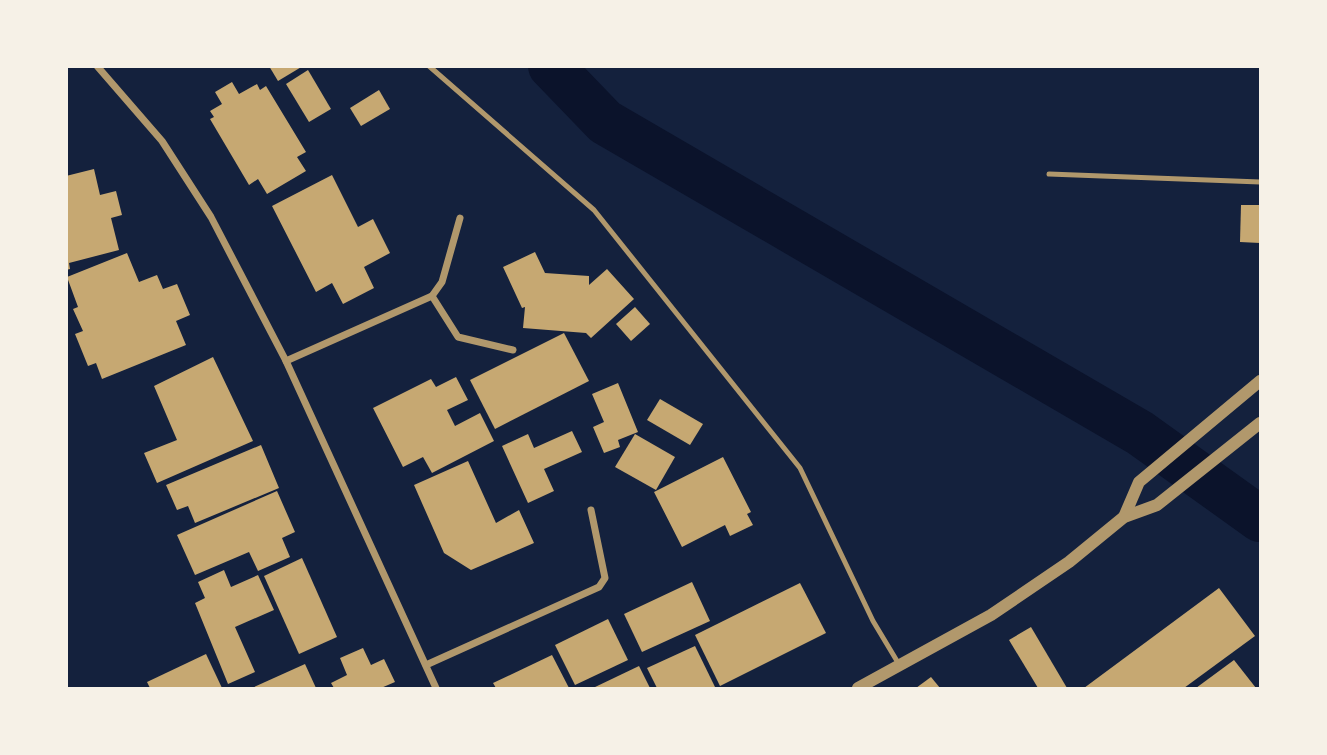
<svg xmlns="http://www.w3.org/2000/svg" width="1327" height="755" font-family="Roboto,sans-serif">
<rect width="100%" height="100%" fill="#14213d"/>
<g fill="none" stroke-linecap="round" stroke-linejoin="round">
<path stroke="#0b132b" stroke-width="46" d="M 551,66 L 605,122 L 1140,433 L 1260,519"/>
</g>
<g fill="#c6a872">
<path d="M 269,66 L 303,66 L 278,81 Z"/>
<path d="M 308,70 L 331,109 L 309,122 L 286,84 Z"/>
<path d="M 232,82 L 239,94 L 257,84 L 260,90 L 266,86 L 306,152 L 297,157 L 306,171 L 267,194 L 258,179 L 249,185 L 210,119 L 214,117 L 210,111 L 222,104 L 215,92 Z"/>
<path d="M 379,90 L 390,109 L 361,126 L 350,108 Z"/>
<path d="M 94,169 L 100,195 L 116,191 L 122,215 L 111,218 L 119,250 L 69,263 L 70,269 L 66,270 L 66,176 Z"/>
<path d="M 332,175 L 358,227 L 373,219 L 390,253 L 364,267 L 374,288 L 343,304 L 332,283 L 316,292 L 272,206 Z"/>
<path d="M 1241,205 L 1260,205 L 1260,243 L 1240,242 Z"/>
<path d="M 535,252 L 545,273 L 589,276 L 589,285 L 607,269 L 634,299 L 591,338 L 586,333 L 523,328 L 525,307 L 522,308 L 503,267 Z"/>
<path d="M 127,253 L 139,282 L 157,275 L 163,289 L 177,284 L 190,315 L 176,321 L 186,345 L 102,379 L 96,363 L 88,366 L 75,334 L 83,331 L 73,309 L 78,307 L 67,277 Z"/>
<path d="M 635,307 L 650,324 L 631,341 L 616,324 Z"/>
<path d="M 564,333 L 589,381 L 495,429 L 470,380 Z"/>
<path d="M 213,357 L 253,441 L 157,483 L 144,453 L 177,440 L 154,386 Z"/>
<path d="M 456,377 L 468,400 L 447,410 L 455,426 L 480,413 L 494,441 L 432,473 L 423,457 L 403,467 L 373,408 L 431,379 L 436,387 Z"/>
<path d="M 618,383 L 638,432 L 618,440 L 620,447 L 604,453 L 593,427 L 604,422 L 592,394 Z"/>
<path d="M 660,399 L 703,424 L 690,445 L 647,420 Z"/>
<path d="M 572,431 L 582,452 L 544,469 L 554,491 L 528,503 L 502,446 L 528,434 L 534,448 Z"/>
<path d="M 635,434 L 675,457 L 656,490 L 615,467 Z"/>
<path d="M 261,445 L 279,488 L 195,523 L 188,506 L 177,510 L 166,485 Z"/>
<path d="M 723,457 L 751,512 L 747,514 L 753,525 L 730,536 L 725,525 L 682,547 L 654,492 Z"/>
<path d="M 468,461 L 496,523 L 519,510 L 534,543 L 471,570 L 444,553 L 414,485 Z"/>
<path d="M 277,491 L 295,532 L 282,538 L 290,557 L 258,571 L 249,552 L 195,575 L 177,535 Z"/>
<path d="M 302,558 L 337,637 L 299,654 L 264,576 Z"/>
<path d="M 224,570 L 231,587 L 258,575 L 274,610 L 235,627 L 255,672 L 228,684 L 195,603 L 205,598 L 198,582 Z"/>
<path d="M 692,582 L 710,621 L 642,652 L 624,614 Z"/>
<path d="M 800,583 L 826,633 L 720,686 L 695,635 Z"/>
<path d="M 1219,588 L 1255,636 L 1184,688 L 1084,688 Z"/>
<path d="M 608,619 L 628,660 L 575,685 L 555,645 Z"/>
<path d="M 1031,627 L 1067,688 L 1038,688 L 1009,640 Z"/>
<path d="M 695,646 L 715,687 L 657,688 L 647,668 Z"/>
<path d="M 363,648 L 371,665 L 384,659 L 395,682 L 381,688 L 334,688 L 331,683 L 347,675 L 340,658 Z"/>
<path d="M 206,654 L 222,688 L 150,688 L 147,682 Z"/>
<path d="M 552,655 L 569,688 L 496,688 L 493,683 Z"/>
<path d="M 1234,660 L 1256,688 L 1196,688 Z"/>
<path d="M 305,664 L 316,688 L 252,688 Z"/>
<path d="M 639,666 L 650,688 L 593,688 Z"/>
<path d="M 931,677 L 940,688 L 916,688 Z"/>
</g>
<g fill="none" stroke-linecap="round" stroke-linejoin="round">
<g stroke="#b1986c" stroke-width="5">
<path d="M 429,66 L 594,210 L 800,468 L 873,621 L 900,666"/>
<path d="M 1049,174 L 1260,182"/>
</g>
<g stroke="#b1986c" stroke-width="7">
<path d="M 97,66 L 162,141 L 211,217 L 286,361 L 436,688"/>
<path d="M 432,296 L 458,337 L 513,350"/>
<path d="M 286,361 L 432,296 L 442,282 L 460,218"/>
<path d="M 426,665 L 599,587 L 605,578 L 591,510"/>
</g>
<g stroke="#b1986c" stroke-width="12">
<path d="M 1124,517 L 1139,482 L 1260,381"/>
<path d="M 858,688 L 991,615 L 1069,562 L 1124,517 L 1157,505 L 1260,423"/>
</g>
</g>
<rect width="1327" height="755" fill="none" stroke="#f6f1e7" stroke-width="136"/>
</svg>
